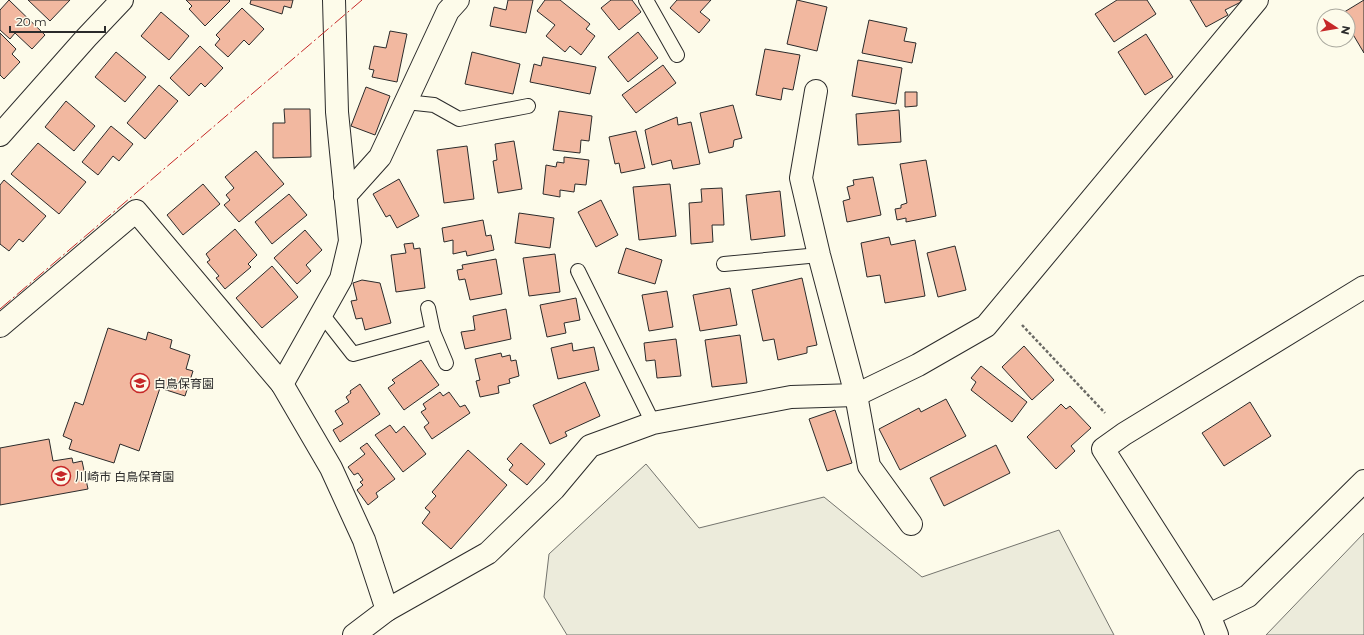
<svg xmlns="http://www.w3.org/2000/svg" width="1364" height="635" font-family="Montserrat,'Noto Sans JP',sans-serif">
<rect width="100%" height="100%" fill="#fdfbea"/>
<g fill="#ecebdb" stroke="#74746e">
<path d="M 646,464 L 699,528 L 824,497 L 922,577 L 1059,530 L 1114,635 L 567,635 L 544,597 L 549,554 Z"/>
<path d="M 1364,533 L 1364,635 L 1266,635 Z"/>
</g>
<g fill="#f2b8a0" stroke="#2b2b2b">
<path d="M 9,0 L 45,35 L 32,49 L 15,33 L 10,39 L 0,30 L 0,10 Z"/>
<path d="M 28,0 L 70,0 L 50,21 Z"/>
<path d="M 186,0 L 229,0 L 230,1 L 205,26 L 189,9 L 192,6 Z"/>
<path d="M 251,0 L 293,0 L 291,8 L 284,6 L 282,14 L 250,4 Z"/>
<path d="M 508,0 L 533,0 L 526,33 L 490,26 L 494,7 L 506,10 Z"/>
<path d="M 545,0 L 560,0 L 590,24 L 586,29 L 595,36 L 581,55 L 570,46 L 565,52 L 546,36 L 555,25 L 537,11 Z"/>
<path d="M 611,0 L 632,0 L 641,12 L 619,30 L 601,8 Z"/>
<path d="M 677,0 L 711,0 L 700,12 L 710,20 L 699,33 L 670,8 Z"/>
<path d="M 797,0 L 827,7 L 817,51 L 787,44 Z"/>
<path d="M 1117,0 L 1147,0 L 1156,14 L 1114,42 L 1095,14 Z"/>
<path d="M 1190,0 L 1240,0 L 1241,2 L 1225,10 L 1228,15 L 1206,27 Z"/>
<path d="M 1364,0 L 1364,53 L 1348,26 L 1348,16 L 1342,16 L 1341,14 Z"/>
<path d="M 242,8 L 264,29 L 249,45 L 244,40 L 228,57 L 215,45 L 220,39 L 216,35 Z"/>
<path d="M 161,12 L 189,36 L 169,60 L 141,36 Z"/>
<path d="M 869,20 L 907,28 L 904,41 L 916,43 L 912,63 L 862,53 Z"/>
<path d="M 390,31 L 407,34 L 397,82 L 372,77 L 374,70 L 369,69 L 374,46 L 386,48 Z"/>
<path d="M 638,32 L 658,58 L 628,82 L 608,57 Z"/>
<path d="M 0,33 L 16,49 L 12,54 L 20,62 L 4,79 L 0,75 Z"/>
<path d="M 1146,34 L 1173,77 L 1145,95 L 1118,52 Z"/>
<path d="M 200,46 L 223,68 L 205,87 L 201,83 L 189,96 L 170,78 Z"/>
<path d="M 765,49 L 800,55 L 793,90 L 783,88 L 781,100 L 756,95 Z"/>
<path d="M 116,52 L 146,77 L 125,102 L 95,77 Z"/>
<path d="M 472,52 L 520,64 L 513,94 L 465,84 Z"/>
<path d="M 543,57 L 596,67 L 590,94 L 530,82 L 534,64 L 541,66 Z"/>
<path d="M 858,60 L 902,68 L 896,104 L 852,96 Z"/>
<path d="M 663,65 L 676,83 L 636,113 L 622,95 Z"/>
<path d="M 159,85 L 178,101 L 145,139 L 127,123 Z"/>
<path d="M 366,87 L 390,96 L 375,135 L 351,126 Z"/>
<path d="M 905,92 L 917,92 L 917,106 L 905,107 Z"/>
<path d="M 66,101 L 95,126 L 74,151 L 45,127 Z"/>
<path d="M 733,105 L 742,138 L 734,140 L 733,147 L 709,153 L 700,113 Z"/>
<path d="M 284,109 L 310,109 L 311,157 L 273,158 L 273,123 L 285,123 Z"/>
<path d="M 899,110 L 901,142 L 858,145 L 856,114 Z"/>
<path d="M 559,111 L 592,116 L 589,141 L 581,140 L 580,153 L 553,150 Z"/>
<path d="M 677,117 L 678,125 L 691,122 L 700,164 L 673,169 L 671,160 L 652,165 L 645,130 Z"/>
<path d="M 111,126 L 133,144 L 119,161 L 113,156 L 98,175 L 82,162 Z"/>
<path d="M 636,131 L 645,168 L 621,173 L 619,163 L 615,164 L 609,137 Z"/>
<path d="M 514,141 L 522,189 L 498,193 L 493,161 L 497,160 L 495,144 Z"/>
<path d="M 38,143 L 86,182 L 59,214 L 11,174 Z"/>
<path d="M 467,146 L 474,199 L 444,203 L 437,150 Z"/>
<path d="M 256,151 L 284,184 L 239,222 L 224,205 L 230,200 L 226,195 L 234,188 L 225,177 Z"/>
<path d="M 564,157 L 589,160 L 586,185 L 575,184 L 574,192 L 560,190 L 560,197 L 543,194 L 546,165 L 556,167 L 557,162 L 564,163 Z"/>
<path d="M 926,160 L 936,216 L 906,222 L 906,218 L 897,220 L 895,209 L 901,208 L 901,205 L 907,203 L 900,164 Z"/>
<path d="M 873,177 L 881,215 L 847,222 L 843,201 L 850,199 L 847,187 L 854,185 L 853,180 Z"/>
<path d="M 399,179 L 419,216 L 397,228 L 390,215 L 386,217 L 373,194 Z"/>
<path d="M 4,180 L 46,216 L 23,242 L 19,239 L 9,251 L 0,244 L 0,185 Z"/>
<path d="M 203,184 L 220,204 L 183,235 L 167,215 Z"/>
<path d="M 670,184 L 676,236 L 639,240 L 633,187 Z"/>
<path d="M 722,188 L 724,225 L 712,225 L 713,242 L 691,244 L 689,203 L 702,202 L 701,189 Z"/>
<path d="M 780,191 L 785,236 L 751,240 L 746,195 Z"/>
<path d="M 289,194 L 307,215 L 272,244 L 255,222 Z"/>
<path d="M 601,200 L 618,235 L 596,247 L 578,212 Z"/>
<path d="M 519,213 L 554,218 L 550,248 L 515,243 Z"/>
<path d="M 483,220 L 486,236 L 491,235 L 494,250 L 467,256 L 466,251 L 453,254 L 453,240 L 444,242 L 442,228 Z"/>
<path d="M 235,229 L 257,255 L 248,264 L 251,267 L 225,289 L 216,278 L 219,276 L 207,262 L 210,260 L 206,254 Z"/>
<path d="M 305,230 L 322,250 L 306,265 L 311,271 L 297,284 L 274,258 Z"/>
<path d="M 889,237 L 891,245 L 915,240 L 925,296 L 885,303 L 880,275 L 867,277 L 861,243 Z"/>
<path d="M 413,243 L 414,249 L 420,248 L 425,288 L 396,292 L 391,255 L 406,253 L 404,244 Z"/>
<path d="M 955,246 L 966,290 L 938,297 L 927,253 Z"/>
<path d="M 626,248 L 662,260 L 655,284 L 618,273 Z"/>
<path d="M 555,254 L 560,292 L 529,296 L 523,258 Z"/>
<path d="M 496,259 L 502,294 L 470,300 L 465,279 L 459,280 L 457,270 L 463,269 L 462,265 Z"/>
<path d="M 272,266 L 298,297 L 262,328 L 236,298 Z"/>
<path d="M 802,278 L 817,345 L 807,347 L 807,353 L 778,360 L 774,339 L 763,341 L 752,290 Z"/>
<path d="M 362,280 L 380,283 L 391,323 L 365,330 L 362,318 L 356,319 L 351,301 L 357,300 L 353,283 Z"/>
<path d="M 730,288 L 737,325 L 700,331 L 693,295 Z"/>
<path d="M 667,291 L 673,327 L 649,331 L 642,295 Z"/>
<path d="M 576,298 L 580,320 L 564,323 L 566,333 L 547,337 L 540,305 Z"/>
<path d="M 506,309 L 511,339 L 465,349 L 461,332 L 475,330 L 473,316 Z"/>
<path d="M 108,328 L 146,340 L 148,332 L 172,340 L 170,348 L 190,355 L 186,369 L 193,371 L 185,396 L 160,388 L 139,451 L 120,444 L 114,463 L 69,449 L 72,440 L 63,436 L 75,402 L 83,405 Z"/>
<path d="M 740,335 L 747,383 L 712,387 L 705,340 Z"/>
<path d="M 676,339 L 681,376 L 657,378 L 655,360 L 646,361 L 644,343 Z"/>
<path d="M 572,343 L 573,351 L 594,347 L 599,370 L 558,379 L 551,348 Z"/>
<path d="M 1024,346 L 1054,380 L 1032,400 L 1002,367 Z"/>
<path d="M 501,353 L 502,357 L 510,355 L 511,361 L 516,360 L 519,376 L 509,379 L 510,383 L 498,386 L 499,393 L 480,397 L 476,381 L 480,380 L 475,359 Z"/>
<path d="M 421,360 L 439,385 L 404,410 L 388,388 L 395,383 L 392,380 Z"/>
<path d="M 981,366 L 1027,402 L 1012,422 L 971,390 L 976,382 L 971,378 Z"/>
<path d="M 585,382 L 600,416 L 565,432 L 567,436 L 550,444 L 533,405 Z"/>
<path d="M 360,384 L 380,414 L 340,442 L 333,430 L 343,424 L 335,411 L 349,402 L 346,397 L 351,393 L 350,391 Z"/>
<path d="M 440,392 L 443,396 L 449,392 L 460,407 L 465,405 L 470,413 L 432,439 L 424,427 L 429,423 L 421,412 L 426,409 L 423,404 Z"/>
<path d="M 946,399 L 966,436 L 900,470 L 879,429 L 919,408 L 921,412 Z"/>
<path d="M 1250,402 L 1271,436 L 1224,466 L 1202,433 Z"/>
<path d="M 1061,404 L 1066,409 L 1070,406 L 1091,428 L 1071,446 L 1075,451 L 1056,469 L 1027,437 Z"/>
<path d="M 835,410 L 852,463 L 827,471 L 809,419 Z"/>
<path d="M 390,425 L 396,433 L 404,426 L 426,454 L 403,472 L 375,435 Z"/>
<path d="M 49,439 L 53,461 L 72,458 L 73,463 L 82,461 L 88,489 L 0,505 L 0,448 Z"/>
<path d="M 367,443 L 395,479 L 376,493 L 378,497 L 368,505 L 357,490 L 363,485 L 360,482 L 363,480 L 358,473 L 354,475 L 348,467 L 365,454 L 360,448 Z"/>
<path d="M 521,443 L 545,464 L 527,485 L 509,470 L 513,465 L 507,459 Z"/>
<path d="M 996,445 L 1010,473 L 944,506 L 930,478 Z"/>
<path d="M 468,450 L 507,485 L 451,549 L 422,523 L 430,512 L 425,508 L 436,496 L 432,492 Z"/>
</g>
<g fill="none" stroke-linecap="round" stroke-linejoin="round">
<g stroke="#2b2b2b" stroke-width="16">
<g id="service">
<path d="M 646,0 L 677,55"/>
<path d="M 406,102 L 434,105 L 459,119 L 528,106"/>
<path d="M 724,264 L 819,255"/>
<path d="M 578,271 L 653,423"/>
<path d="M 428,308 L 433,332 L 446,363"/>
<path d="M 321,313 L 353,354 L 433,332"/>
</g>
</g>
<g stroke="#2b2b2b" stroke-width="24">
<g id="minor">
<path d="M 816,91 L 801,178 L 819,255 L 856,395 L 869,466 L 911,524"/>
<path d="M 345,196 L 380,157 L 448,11 L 458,0"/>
<path d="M 0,326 L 136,211 L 282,384 L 331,468 L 364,540 L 387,610 L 488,553 L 554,489 L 590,446 L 653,423 L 791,397 L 856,395 L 918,365 L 986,326 L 1257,0"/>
<path d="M 282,384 L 341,279 L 350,241 L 337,112 L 334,0"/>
<path d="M 1209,615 L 1248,596 L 1364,481"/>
<path d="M 354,635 L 387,610"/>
<path d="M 1217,635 L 1209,615 L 1103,449 L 1124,434 L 1364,287"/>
</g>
</g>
<g stroke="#2b2b2b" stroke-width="24">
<path id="tertiary" d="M 0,135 L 86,38 L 122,0"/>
</g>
<path stroke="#6a6964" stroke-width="2.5" stroke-dasharray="3 2" stroke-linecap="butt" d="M 1022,325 L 1105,413"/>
<use href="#service" stroke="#fdfbea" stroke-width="14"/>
<use href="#minor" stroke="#fdfbea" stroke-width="22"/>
<use href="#tertiary" stroke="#fdfbea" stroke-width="22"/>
<path stroke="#c62828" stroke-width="1" stroke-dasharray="14 3 2 3" stroke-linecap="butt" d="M 0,309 L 362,0"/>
</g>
<defs>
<g id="school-ring" transform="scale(1)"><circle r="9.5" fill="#fdfbea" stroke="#c62828" stroke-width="1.5"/><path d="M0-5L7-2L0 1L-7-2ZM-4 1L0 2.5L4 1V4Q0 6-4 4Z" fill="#c62828"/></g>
</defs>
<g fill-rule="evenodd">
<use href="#school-ring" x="140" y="383"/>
<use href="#school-ring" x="61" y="476"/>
</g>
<g text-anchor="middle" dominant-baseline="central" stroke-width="3" stroke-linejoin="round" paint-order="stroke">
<g font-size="12" fill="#2b2b2b" stroke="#fdfbea" text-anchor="start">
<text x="154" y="383">白鳥保育園</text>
<text x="75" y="476">川崎市 白鳥保育園</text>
</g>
</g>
<g transform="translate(1336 28) rotate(102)"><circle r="19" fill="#fdfbea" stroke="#a9a89e"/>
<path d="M0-3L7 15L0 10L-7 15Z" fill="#c62828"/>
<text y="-6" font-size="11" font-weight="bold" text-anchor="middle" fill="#2b2b2b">N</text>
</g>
<path d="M10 26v6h95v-6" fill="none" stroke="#2b2b2b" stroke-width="2"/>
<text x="16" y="26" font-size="12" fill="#2b2b2b" stroke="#fdfbea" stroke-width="3" paint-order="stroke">20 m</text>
</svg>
